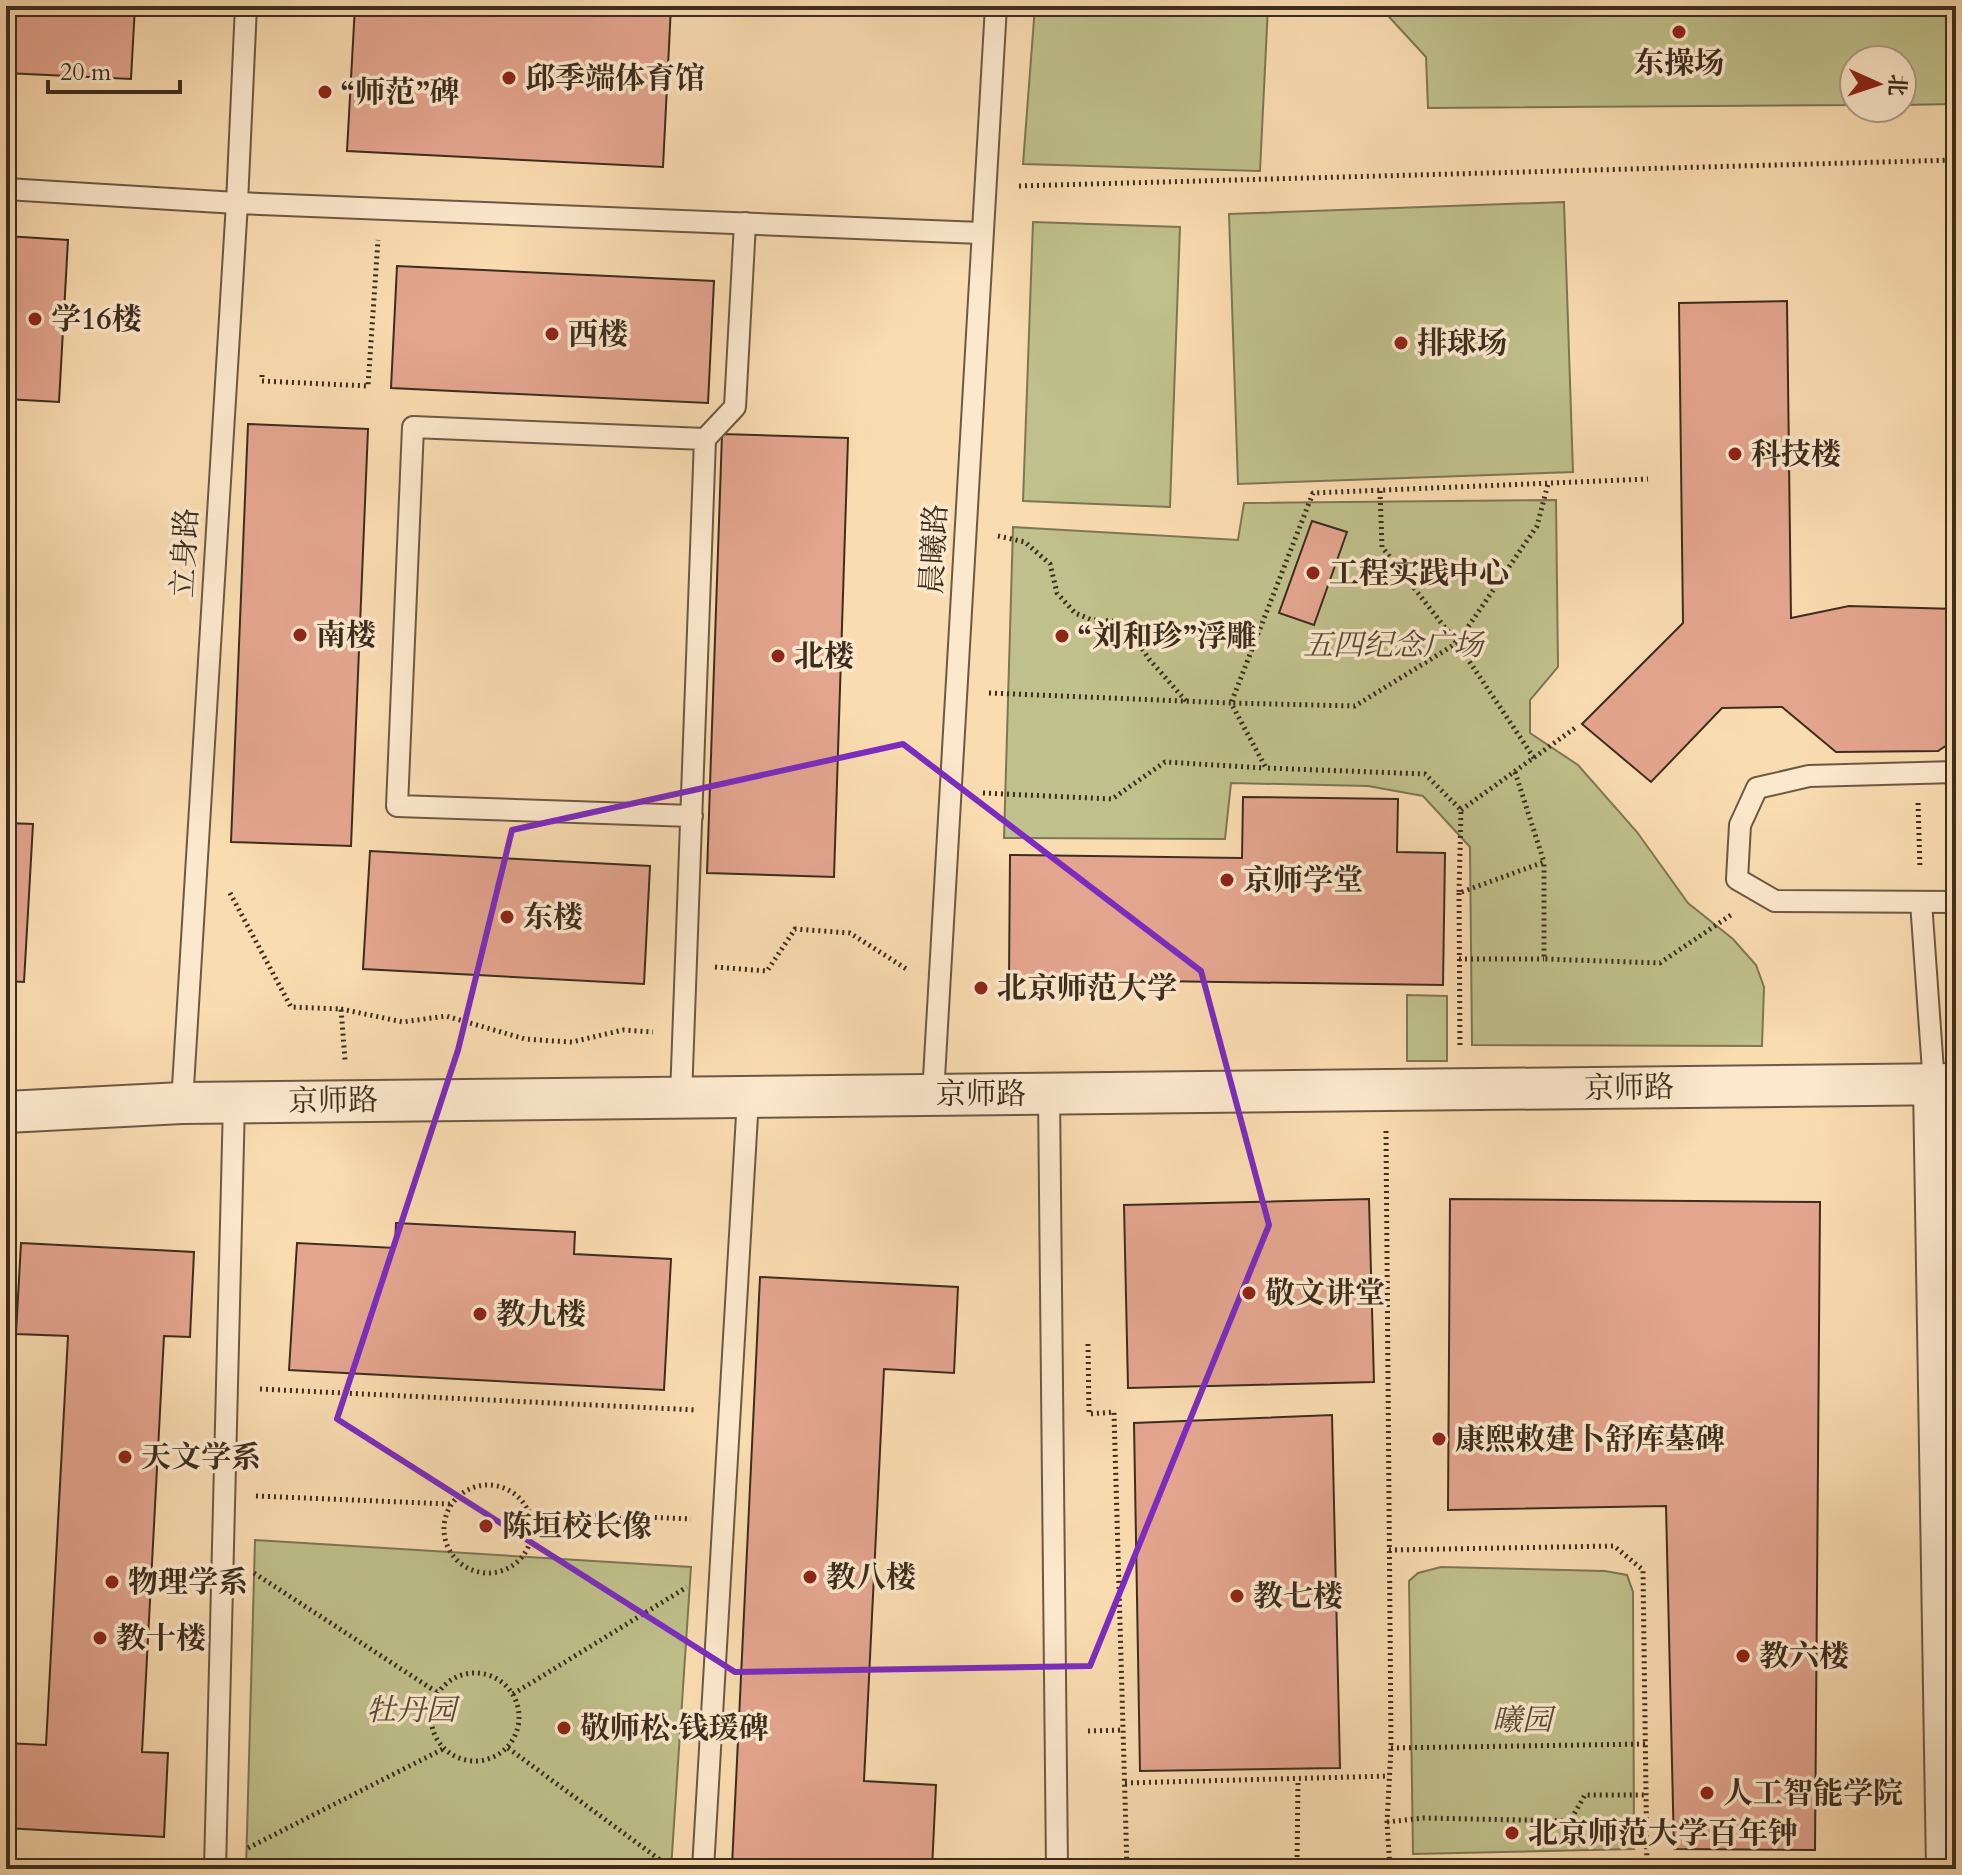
<svg xmlns="http://www.w3.org/2000/svg" width="1962" height="1875" font-family="Cardo,'Noto Serif SC',serif">
<rect width="100%" height="100%" fill="#fadcb1"/>
<filter id="stains"><feTurbulence type="fractalNoise" baseFrequency=".0025" numOctaves="4"/><feColorMatrix values="0 0 0 0 .2 0 0 0 0 .09 0 0 0 0 .02 0 0 0 .5 -.17"/></filter>
<radialGradient id="worn" r=".72"><stop offset=".6" stop-color="#630" stop-opacity="0"/><stop offset="1" stop-color="#630" stop-opacity=".3"/></radialGradient>
<g fill="#bfc08b" stroke="#7e7655" stroke-width="2">
<path d="M 1035,6 L 1268,6 L 1260,171 L 1023,164 Z"/>
<path d="M 1379,6 L 1956,6 L 1956,104 L 1902,105 L 1902,60 L 1854,60 L 1854,105 L 1428,108 L 1426,57 Z"/>
<path d="M 1564,202 L 1573,472 L 1238,484 L 1229,214 Z"/>
<path d="M 1033,222 L 1180,227 L 1170,507 L 1023,501 Z"/>
<path d="M 1556,500 L 1558,667 L 1530,700 L 1530,733 L 1578,765 L 1637,832 L 1688,903 L 1733,939 L 1756,965 L 1764,987 L 1762,1046 L 1472,1045 L 1470,847 L 1423,796 L 1368,786 L 1231,783 L 1225,839 L 1004,838 L 1013,527 L 1238,540 L 1244,503 Z"/>
<path d="M 1407,995 L 1447,996 L 1447,1061 L 1407,1061 Z"/>
<path d="M 255,1540 L 691,1567 L 671,1869 L 246,1869 Z"/>
<path d="M 1441,1567 L 1605,1571 L 1627,1575 L 1633,1592 L 1634,1849 L 1413,1854 L 1409,1581 L 1418,1573 Z"/>
</g>
<g fill="#e4a58f" stroke="#3c2d1f" stroke-width="2">
<path d="M 6,6 L 135,6 L 131,79 L 6,73 Z"/>
<path d="M 355,6 L 671,6 L 663,167 L 347,151 Z"/>
<path d="M 6,236 L 68,240 L 59,402 L 6,399 Z"/>
<path d="M 397,266 L 714,281 L 708,403 L 391,388 Z"/>
<path d="M 1787,301 L 1791,618 L 1849,606 L 1956,609 L 1956,739 L 1938,751 L 1836,752 L 1782,707 L 1722,708 L 1651,782 L 1582,724 L 1683,623 L 1679,303 Z"/>
<path d="M 248,424 L 368,429 L 351,846 L 231,842 Z"/>
<path d="M 722,434 L 848,438 L 834,877 L 707,873 Z"/>
<path d="M 1312,521 L 1347,532 L 1314,625 L 1279,613 Z"/>
<path d="M 1243,797 L 1398,799 L 1397,852 L 1445,853 L 1443,985 L 1009,979 L 1010,855 L 1242,858 Z"/>
<path d="M 6,823 L 33,824 L 24,982 L 6,981 Z"/>
<path d="M 370,851 L 650,866 L 644,984 L 363,969 Z"/>
<path d="M 1369,1199 L 1374,1382 L 1128,1388 L 1124,1205 Z"/>
<path d="M 1450,1199 L 1820,1202 L 1815,1850 L 1674,1849 L 1666,1506 L 1448,1510 Z"/>
<path d="M 396,1223 L 575,1232 L 574,1254 L 671,1259 L 664,1390 L 289,1370 L 297,1243 L 395,1248 Z"/>
<path d="M 21,1243 L 194,1252 L 190,1337 L 164,1336 L 142,1752 L 168,1753 L 164,1837 L 6,1828 L 6,1743 L 46,1745 L 68,1336 L 16,1334 Z"/>
<path d="M 760,1277 L 958,1287 L 954,1373 L 884,1369 L 864,1781 L 936,1785 L 932,1869 L 732,1866 Z"/>
<path d="M 1332,1415 L 1340,1768 L 1140,1771 L 1134,1423 Z"/>
</g>
<g fill="none" stroke-linecap="round" stroke-linejoin="round">
<g stroke="#6c5944" stroke-width="24">
<g id="service">
<path d="M 6,189 L 237,203 L 981,233"/>
<path d="M 705,439 L 735,407 L 745,223"/>
<path d="M 1956,772 L 1809,776 L 1757,788 L 1740,825 L 1737,879 L 1775,901 L 1956,902"/>
<path d="M 1921,902 L 1934,1085"/>
<path d="M 1049,1094 L 1057,1869"/>
<path d="M 933,1095 L 996,6"/>
<path d="M 681,1097 L 705,439 L 413,427 L 397,806 L 692,816"/>
<path d="M 182,1103 L 237,203 L 246,6"/>
<path d="M 215,1869 L 234,1102"/>
<path d="M 703,1869 L 748,1098"/>
</g>
</g>
<g stroke="#6c5944" stroke-width="44">
<g id="minor">
<path d="M 1934,1085 L 1947,1869"/>
<path d="M 6,1112 L 182,1103 L 1956,1084"/>
</g>
</g>
<g stroke="#3c2d1f" stroke-width="5" stroke-dasharray="2 4" stroke-linecap="butt">
<path d="M 1019,186 L 1956,160"/>
<path d="M 262,375 L 262,381 L 368,386 L 378,240"/>
<path d="M 1380,491 L 1382,547 L 1457,643 L 1537,526 L 1548,484"/>
<path d="M 998,536 L 1025,542 L 1050,564 L 1057,593 L 1075,613 L 1092,620 L 1112,621 L 1133,635 L 1149,659 L 1186,701"/>
<path d="M 989,693 L 1231,703 L 1266,768 L 1425,774 L 1461,810 L 1459,893 L 1544,862 L 1544,959 L 1660,963 L 1731,915"/>
<path d="M 1534,758 L 1457,643 L 1355,706 L 1231,703 L 1313,493 L 1648,479"/>
<path d="M 1515,772 L 1544,862"/>
<path d="M 983,793 L 1112,799 L 1165,762 L 1265,768"/>
<path d="M 1918,803 L 1920,869"/>
<path d="M 1461,810 L 1575,728"/>
<path d="M 230,893 L 291,1007 L 341,1009 L 345,1060"/>
<path d="M 1459,893 L 1460,1048"/>
<path d="M 1459,959 L 1544,959"/>
<path d="M 715,967 L 767,971 L 795,929 L 850,933 L 908,970"/>
<path d="M 341,1009 L 403,1022 L 446,1016 L 525,1039 L 553,1041 L 572,1042 L 623,1030 L 653,1032"/>
<path d="M 1386,1131 L 1391,1748 L 1387,1822 L 1390,1869"/>
<path d="M 1088,1344 L 1089,1414 L 1114,1412 L 1127,1869"/>
<path d="M 260,1389 L 697,1410"/>
<circle cx="488" cy="1529" r="44"/>
<path d="M 256,1496 L 450,1504"/>
<path d="M 529,1512 L 691,1519"/>
<path d="M 1389,1550 L 1614,1546 L 1643,1570 L 1647,1869"/>
<path d="M 254,1573 L 438,1693"/>
<circle cx="475" cy="1717" r="44"/>
<path d="M 513,1694 L 687,1587"/>
<path d="M 1088,1731 L 1123,1730"/>
<path d="M 508,1748 L 671,1868"/>
<path d="M 1391,1748 L 1645,1744"/>
<path d="M 1125,1783 L 1389,1776"/>
<path d="M 1387,1822 L 1423,1818 L 1570,1821 L 1585,1795 L 1646,1795"/>
<path d="M 248,1848 L 443,1749"/>
<path d="M 1297,1869 L 1298,1780"/>
</g>
<use href="#service" stroke="#fce8cc" stroke-width="20"/>
<use href="#minor" stroke="#fce8cc" stroke-width="40"/>
</g>
<path fill="none" stroke="#7b2cbf" stroke-width="6" stroke-linejoin="round" d="M 903,744 L 1201,971 L 1269,1225 L 1090,1666 L 735,1672 L 337,1419 L 458,1050 L 512,830 Z"/>
<g fill="#8f2418" stroke="#fce8cc" stroke-width="3">
<circle cx="1679" cy="32" r="8"/>
<circle cx="509" cy="78" r="8"/>
<circle cx="325" cy="92" r="8"/>
<circle cx="35" cy="319" r="8"/>
<circle cx="552" cy="334" r="8"/>
<circle cx="1401" cy="343" r="8"/>
<circle cx="1735" cy="454" r="8"/>
<circle cx="1313" cy="573" r="8"/>
<circle cx="300" cy="635" r="8"/>
<circle cx="1062" cy="636" r="8"/>
<circle cx="778" cy="656" r="8"/>
<circle cx="1227" cy="880" r="8"/>
<circle cx="507" cy="917" r="8"/>
<circle cx="981" cy="988" r="8"/>
<circle cx="1249" cy="1293" r="8"/>
<circle cx="480" cy="1314" r="8"/>
<circle cx="1439" cy="1439" r="8"/>
<circle cx="125" cy="1457" r="8"/>
<circle cx="486" cy="1526" r="8"/>
<circle cx="810" cy="1577" r="8"/>
<circle cx="112" cy="1582" r="8"/>
<circle cx="1237" cy="1596" r="8"/>
<circle cx="100" cy="1638" r="8"/>
<circle cx="1743" cy="1656" r="8"/>
<circle cx="564" cy="1728" r="8"/>
<circle cx="1707" cy="1793" r="8"/>
<circle cx="1512" cy="1833" r="8"/>
</g>
<g text-anchor="middle" dominant-baseline="central" stroke-width="7" stroke-linejoin="round" paint-order="stroke">
<g font-size="30" font-weight="bold" fill="#3c2d1f" stroke="#fce8cc" text-anchor="start">
<text x="1679" y="63" text-anchor="middle">东操场</text>
<text x="525" y="78">邱季端体育馆</text>
<text x="341" y="92">“师范”碑</text>
<text x="51" y="319">学16楼</text>
<text x="568" y="334">西楼</text>
<text x="1417" y="343">排球场</text>
<text x="1751" y="454">科技楼</text>
<text x="1329" y="573">工程实践中心</text>
<text x="316" y="635">南楼</text>
<text x="1078" y="636">“刘和珍”浮雕</text>
<text x="794" y="656">北楼</text>
<text x="1243" y="880">京师学堂</text>
<text x="523" y="917">东楼</text>
<text x="997" y="988">北京师范大学</text>
<text x="1265" y="1293">敬文讲堂</text>
<text x="496" y="1314">教九楼</text>
<text x="1455" y="1439">康熙敕建卜舒库墓碑</text>
<text x="141" y="1457">天文学系</text>
<text x="502" y="1526">陈垣校长像</text>
<text x="826" y="1577">教八楼</text>
<text x="128" y="1582">物理学系</text>
<text x="1253" y="1596">教七楼</text>
<text x="116" y="1638">教十楼</text>
<text x="1759" y="1656">教六楼</text>
<text x="580" y="1728">敬师松·钱瑗碑</text>
<text x="1723" y="1793">人工智能学院</text>
<text x="1528" y="1833">北京师范大学百年钟</text>
</g>
<g font-size="30" fill="#3c2d1f" stroke="#fce8cc">
<text transform="translate(934 549) rotate(-87)">晨曦路</text>
<text transform="translate(185 553) rotate(-87)">立身路</text>
<text transform="translate(1629 1088) rotate(-1)">京师路</text>
<text x="981" y="1094">京师路</text>
<text transform="translate(333 1101) rotate(-1)">京师路</text>
</g>
<g font-size="30" font-style="italic" fill="#564a35" stroke="#fce8cc">
<text x="1393" y="645">五四纪念广场</text>
<text x="411" y="1710">牡丹园</text>
<text x="1522" y="1720">曦园</text>
</g>
</g>
<rect width="1962" height="1875" fill="none" stroke="#fadcb1" stroke-width="32"/>
<rect x="8" y="8" width="1946" height="1859" fill="none" stroke="#3c2d1f" stroke-width="4"/>
<rect x="16" y="16" width="1930" height="1843" fill="none" stroke="#3c2d1f" stroke-width="2"/>
<g transform="translate(1878 84) rotate(93)"><circle r="38" fill="#fce8cc" stroke="#af9d87" stroke-width="2"/>
<path d="M0-6L14 30L0 20L-14 30Z" fill="#8f2418"/>
<text y="-12" font-size="22" font-weight="bold" text-anchor="middle" fill="#3c2d1f">北</text>
</g>
<path d="M48 80v12h132v-12" fill="none" stroke="#3c2d1f" stroke-width="4"/>
<text x="60" y="80" font-size="24" fill="#3c2d1f" stroke="#fce8cc" stroke-width="6" paint-order="stroke">20 m</text>
<rect width="100%" height="100%" filter="url(#stains)"/>
<rect width="100%" height="100%" fill="url(#worn)"/>
</svg>
